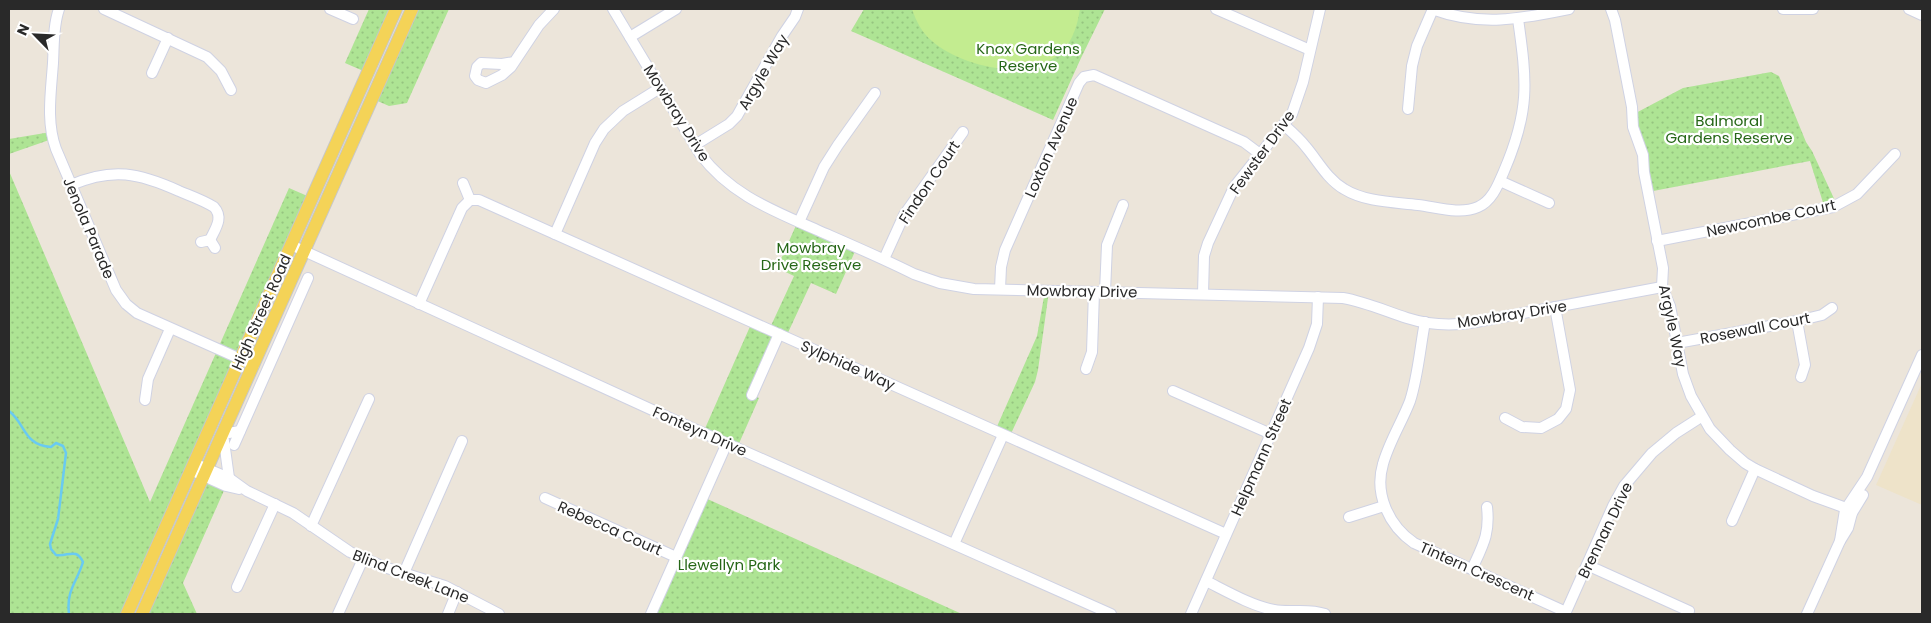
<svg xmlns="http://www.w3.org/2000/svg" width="1931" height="623" font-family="Poppins,sans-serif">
<defs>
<pattern id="grass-dots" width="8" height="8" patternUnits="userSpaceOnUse" patternTransform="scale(1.25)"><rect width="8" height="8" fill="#aee494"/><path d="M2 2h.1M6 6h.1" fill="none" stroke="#96c480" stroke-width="1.8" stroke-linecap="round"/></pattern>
</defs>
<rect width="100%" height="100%" fill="#ece5da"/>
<path fill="#eee3c9" d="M 1922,383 L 1922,505 L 1876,485 Z"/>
<g fill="url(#grass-dots)">
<path d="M 369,9 L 396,9 L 368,73 L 345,63 Z"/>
<path d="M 412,9 L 449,9 L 407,103 L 389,106 L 373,99 Z"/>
<path d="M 864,9 L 1105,9 L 1081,58 L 1053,120 L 851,31 Z"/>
<path d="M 1771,72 L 1779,76 L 1806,142 L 1812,151 L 1837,205 L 1825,209 L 1810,161 L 1648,192 L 1632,115 L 1683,88 Z"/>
<path d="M 51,132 L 52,139 L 9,154 L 9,139 Z"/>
<path d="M 9,171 L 150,502 L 289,188 L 312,198 L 126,614 L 9,614 Z"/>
<path d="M 798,221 L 857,247 L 836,294 L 811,283 L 786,337 L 779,334 L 752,395 L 759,398 L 737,448 L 703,433 L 752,322 L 769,330 L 794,276 L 777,268 Z"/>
<path d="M 1045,291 L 1049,291 L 1038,370 L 1035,382 L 1009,438 L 995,431 L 1037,336 Z"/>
<path d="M 205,476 L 226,486 L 183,583 L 197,614 L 142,614 Z"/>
<path d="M 703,497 L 962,614 L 660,614 L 653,611 Z"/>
</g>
<path fill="#c3ec90" d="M 912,9 L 1080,9 C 1077,28 1071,47 1054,58 C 1022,81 959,65 932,41 C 922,33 916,21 912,9 Z"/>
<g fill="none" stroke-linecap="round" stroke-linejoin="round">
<path stroke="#69caf2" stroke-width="2.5" d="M 9,411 C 26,424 23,445 51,447 L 56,443 L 63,446 L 66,453 L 58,519 L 50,544 L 51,549 L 56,555 C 68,557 76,547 83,562 C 77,582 66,590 69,614"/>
<g stroke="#cfd2e3" stroke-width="12">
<g id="minor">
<path d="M 59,9 C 53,26 54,45 53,63 C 51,92 46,122 56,149 L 116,290 L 126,304 L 137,313 L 254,365"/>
<path d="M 104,9 L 207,57 L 221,71 L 231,90"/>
<path d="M 330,9 L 353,19"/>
<path d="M 613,9 L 700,154 C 731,195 772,210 817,230 C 849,244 882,258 914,274 L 940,283 L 974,289 L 1343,298 C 1366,302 1385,311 1407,318 C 1429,325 1454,326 1476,322 L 1662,287"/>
<path d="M 1216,9 L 1310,50"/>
<path d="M 1432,9 C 1481,27 1520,19 1569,9"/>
<path d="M 1611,9 L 1615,20 L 1632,107 L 1633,127 L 1643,155 L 1644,172 L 1663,268 L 1662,287 L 1670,306 L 1683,374 L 1691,396 L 1710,429 L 1730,450 L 1745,463 L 1755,469 L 1813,496 L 1846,508 L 1852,513"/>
<path d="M 1783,9 L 1813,9"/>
<path d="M 1909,9 L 1922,15"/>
<path d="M 630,37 L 676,9"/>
<path d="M 514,62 L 502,64 L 481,63 L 477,67 L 475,76 L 478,80 L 486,83 L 502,75 L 511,67 L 539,25 L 554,9"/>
<path d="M 152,73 L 168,38"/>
<path d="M 1408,109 L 1412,66 L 1417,46 L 1433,9"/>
<path d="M 1284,125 C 1292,132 1300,139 1306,147 C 1318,161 1327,179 1344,189 C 1365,202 1393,202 1418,205 C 1436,207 1460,215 1478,207 C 1492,201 1498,185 1504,171 C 1530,111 1527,82 1518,19"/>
<path d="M 695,145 L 729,124 L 737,116 L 782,36 L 795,17 L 798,9"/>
<path d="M 1500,181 L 1549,203"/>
<path d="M 71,185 C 113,167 139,173 179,191 C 191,196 203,200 214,207 C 224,218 215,229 210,240"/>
<path d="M 470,200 L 479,200 L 555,234 L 1226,534"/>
<path d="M 799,222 L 824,167 L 838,145 L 875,93"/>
<path d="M 555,234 L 595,143 L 604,129 L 623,111 L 660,88"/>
<path d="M 1657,241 L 1833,207 L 1857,194 L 1895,154"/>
<path d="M 201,242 L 210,240 L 215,248"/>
<path d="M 291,245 L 683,424 L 1111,614"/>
<path d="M 884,259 L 904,215 L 963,132"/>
<path d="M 1000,289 L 1001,267 L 1005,250 L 1079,83 L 1084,77 L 1094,75 L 1244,142 L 1260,154"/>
<path d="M 1105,292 L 1107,245 L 1123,205"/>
<path d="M 1203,294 L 1204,256 L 1208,243 L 1234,187 L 1292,114 L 1303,82 L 1320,9"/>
<path d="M 419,304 L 462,208 L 470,200 L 463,183"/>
<path d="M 1797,321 L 1805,365 L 1801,377"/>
<path d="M 1425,322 C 1420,348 1418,376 1410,401 C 1402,422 1389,442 1383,464 C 1374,494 1389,526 1414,543 L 1566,612"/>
<path d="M 1677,343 L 1797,321 L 1822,315 L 1832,308"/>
<path d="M 1086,369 L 1092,352 L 1094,292"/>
<path d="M 1173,391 L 1271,434"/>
<path d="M 752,395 L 779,334"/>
<path d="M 145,400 L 148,379 L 170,329"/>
<path d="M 1505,418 L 1522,427 L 1541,428 L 1558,419 L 1566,409 L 1570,390 L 1555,307"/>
<path d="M 234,445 L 308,278"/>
<path d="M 194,463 L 229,478 L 247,491 L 293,513 L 350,552 L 384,567 L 445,586 L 499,614"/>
<path d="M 197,473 L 226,486 L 239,489"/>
<path d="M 229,478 L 223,434 L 240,431"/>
<path d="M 545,498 L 676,557"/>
<path d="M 1349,517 L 1384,506"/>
<path d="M 1732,521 L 1755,469"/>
<path d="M 311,526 L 369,399"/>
<path d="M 1840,541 L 1845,510 L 1867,477 L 1922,355"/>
<path d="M 954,544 L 1003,435"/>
<path d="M 1587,565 L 1689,611 L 1688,614"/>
<path d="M 1472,569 C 1483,545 1490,534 1487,507"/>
<path d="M 404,573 L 462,441"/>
<path d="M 1206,581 C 1226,591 1252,606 1274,610 C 1291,613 1308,608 1325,614"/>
<path d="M 237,587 L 275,504"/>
<path d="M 338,614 L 363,559"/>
<path d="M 448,614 L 457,592"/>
<path d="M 651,614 L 727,443"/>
<path d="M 1191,614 L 1309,348 L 1317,324 L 1318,297"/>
<path d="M 1565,614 L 1613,506 L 1624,486 L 1652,453 L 1676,433 L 1701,417"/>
<path d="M 1807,614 L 1840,541 L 1848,528 L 1852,513 L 1863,495"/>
</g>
</g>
<g stroke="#c7c7c7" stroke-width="14">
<g id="major">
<path d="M 127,614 L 396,9"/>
<path d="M 142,614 L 412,9"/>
</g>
</g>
<use href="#minor" stroke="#fff" stroke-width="10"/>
<use href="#major" stroke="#f4d357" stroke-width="12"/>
</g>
<g text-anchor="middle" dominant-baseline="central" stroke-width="4.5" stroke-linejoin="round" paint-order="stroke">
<g font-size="15" fill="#266717" stroke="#fff">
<text x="1028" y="48">Knox Gardens<tspan x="1028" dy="17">Reserve</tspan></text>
<text x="1729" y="120">Balmoral<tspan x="1729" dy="17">Gardens Reserve</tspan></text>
<text x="811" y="247">Mowbray<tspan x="811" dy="17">Drive Reserve</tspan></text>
<text x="729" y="564">Llewellyn Park</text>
</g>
<g font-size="15" fill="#292929" stroke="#fff">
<text transform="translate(763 72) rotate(-60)">Argyle Way</text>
<text transform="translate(677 113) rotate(58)">Mowbray Drive</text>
<text transform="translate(1051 147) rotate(-66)">Loxton Avenue</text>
<text transform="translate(1262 152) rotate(-54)">Fewster Drive</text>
<text transform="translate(929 182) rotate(-56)">Findon Court</text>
<text transform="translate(1771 218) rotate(-12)">Newcombe Court</text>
<text transform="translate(89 228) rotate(67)">Jenola Parade</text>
<text transform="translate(1082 291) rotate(1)">Mowbray Drive</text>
<text transform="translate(261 312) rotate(-66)">High Street Road</text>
<text transform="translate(1512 314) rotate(-9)">Mowbray Drive</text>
<text transform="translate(1673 326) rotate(78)">Argyle Way</text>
<text transform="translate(1755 328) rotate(-11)">Rosewall Court</text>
<text transform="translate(848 365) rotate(24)">Sylphide Way</text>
<text transform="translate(700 431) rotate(24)">Fonteyn Drive</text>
<text transform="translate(1261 457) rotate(-66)">Helpmann Street</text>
<text transform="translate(610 528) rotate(24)">Rebecca Court</text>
<text transform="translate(1605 530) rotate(-64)">Brennan Drive</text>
<text transform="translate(1477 571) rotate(24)">Tintern Crescent</text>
<text transform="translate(411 576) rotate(21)">Blind Creek Lane</text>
</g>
</g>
<rect width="1931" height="623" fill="none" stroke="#292929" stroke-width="20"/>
<g transform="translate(35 35) rotate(294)" stroke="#ffffff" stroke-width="4" paint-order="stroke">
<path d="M0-4L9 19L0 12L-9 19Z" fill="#292929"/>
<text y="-8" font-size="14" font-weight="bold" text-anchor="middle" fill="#292929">N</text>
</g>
</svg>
